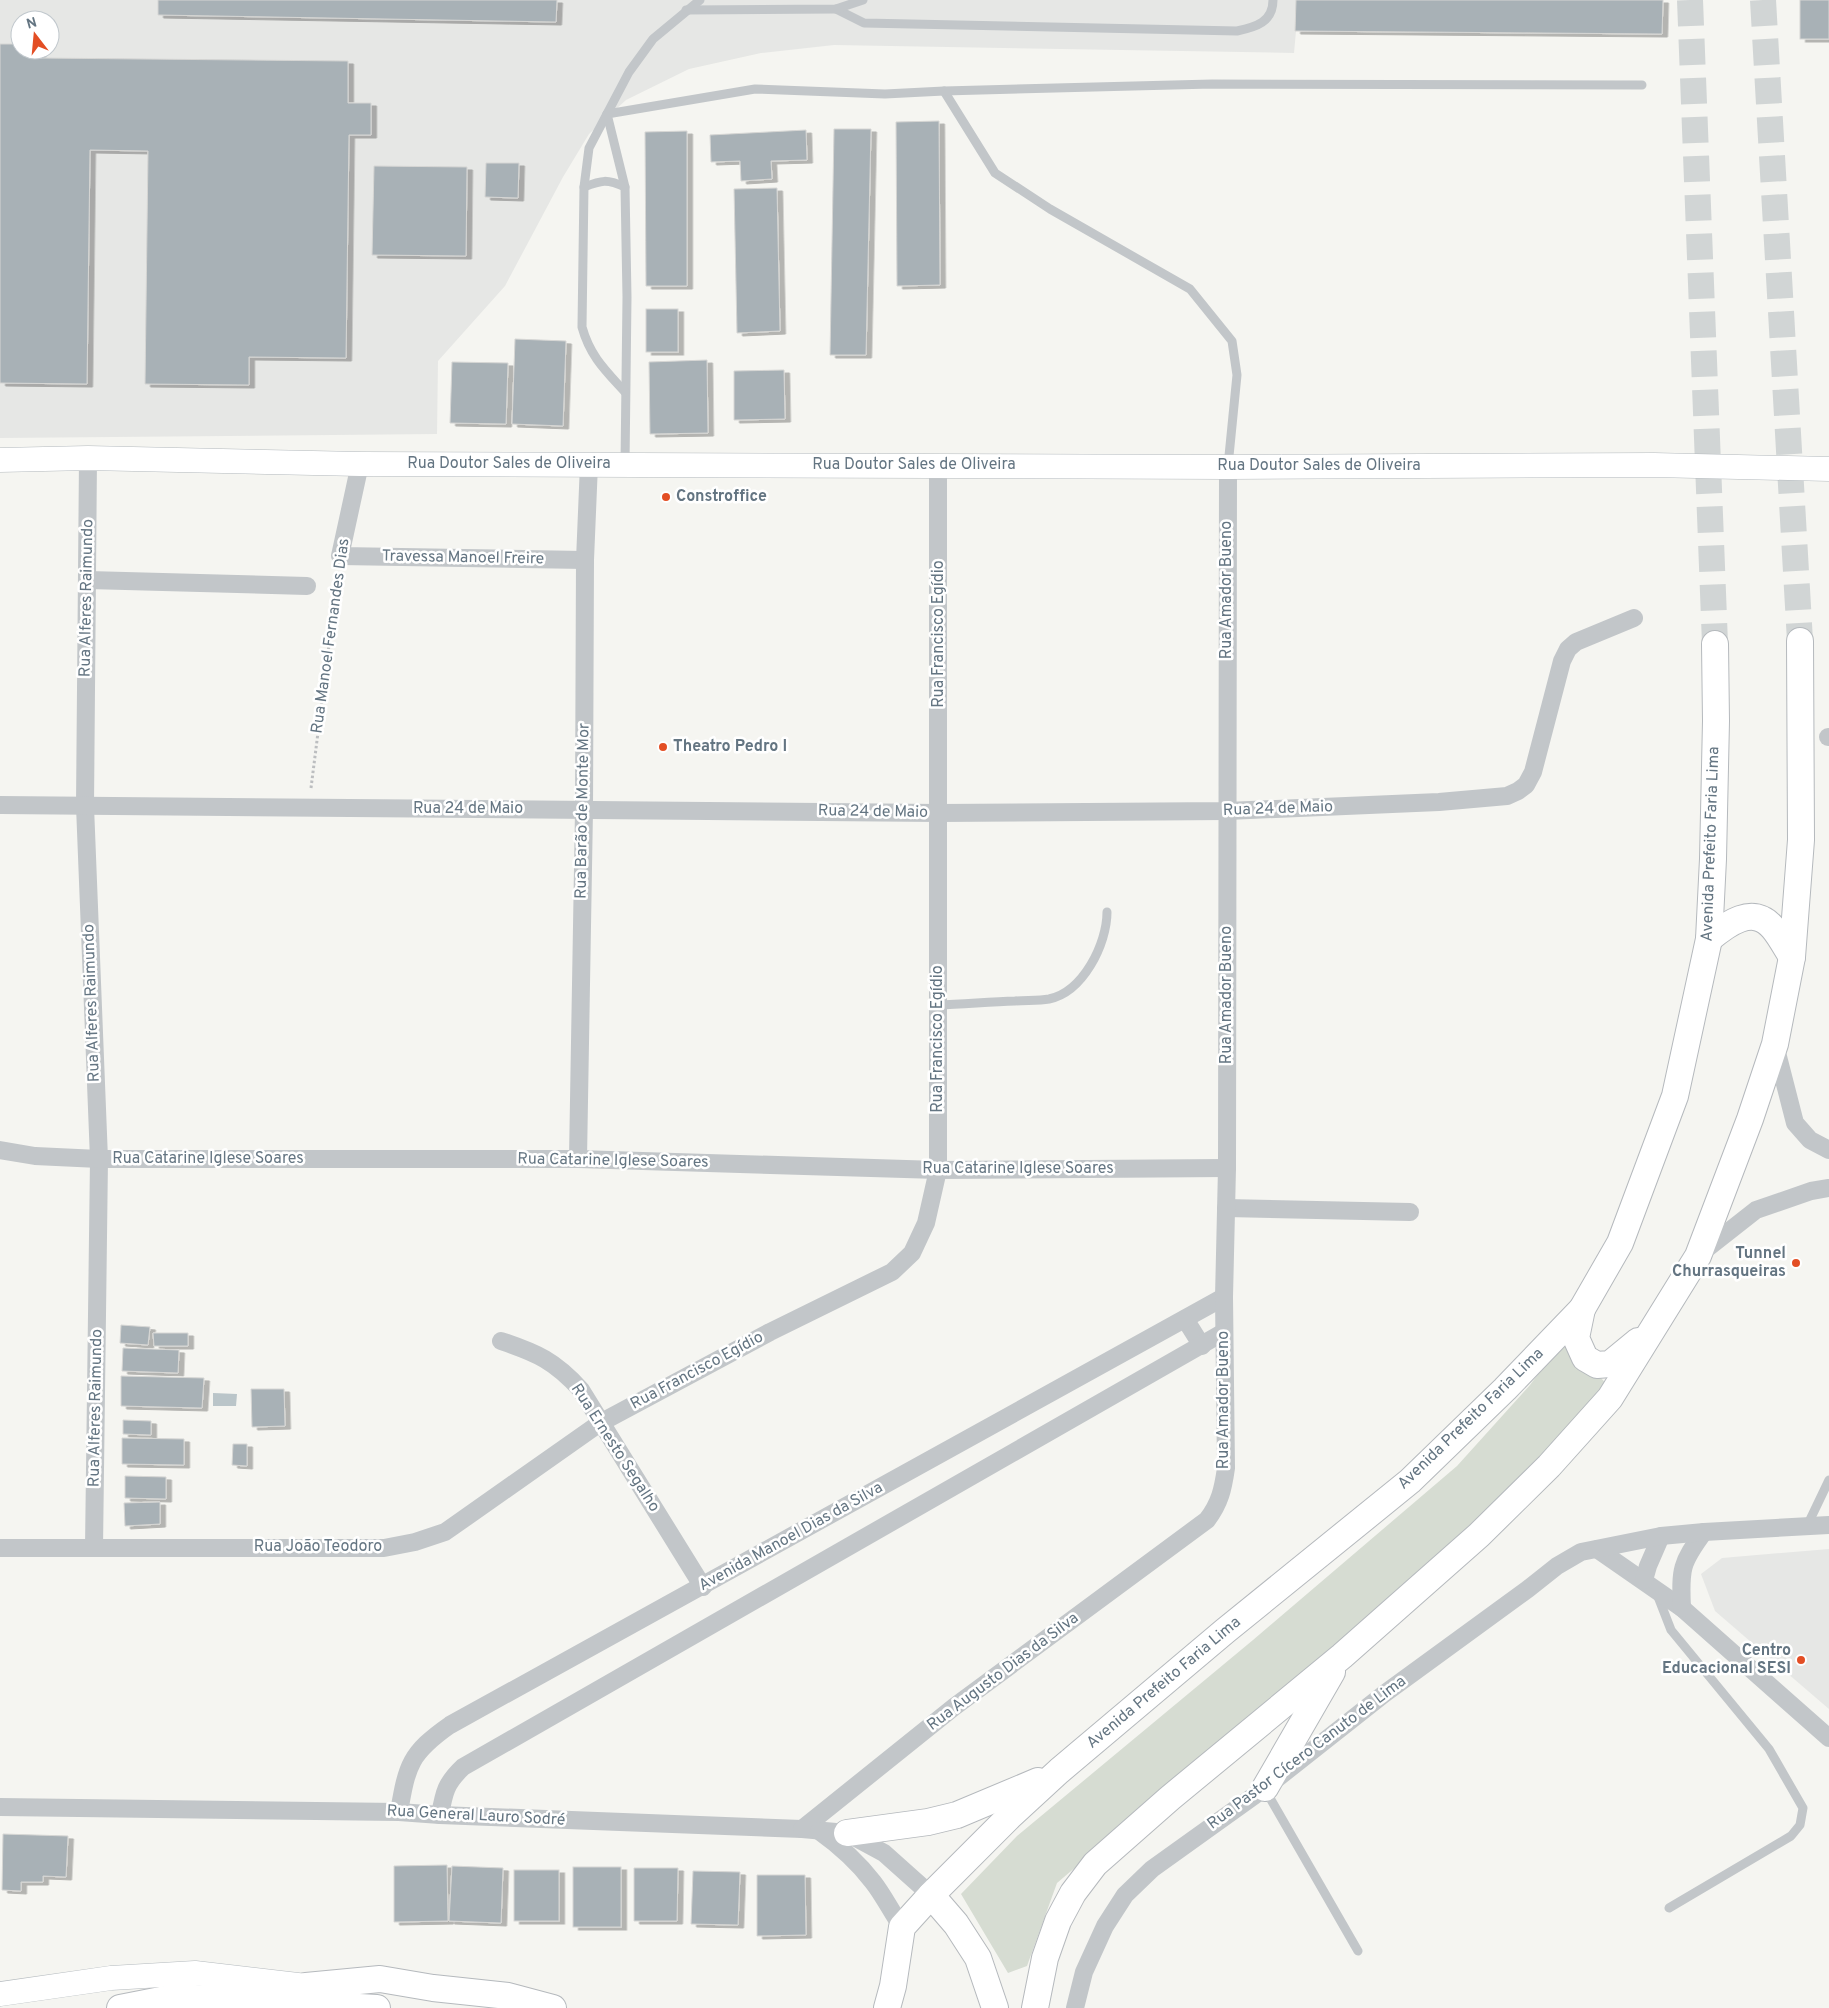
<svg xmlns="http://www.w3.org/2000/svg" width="1829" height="2008" font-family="Overpass,sans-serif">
<defs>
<filter id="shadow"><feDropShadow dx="5.5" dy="3" stdDeviation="0" flood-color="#0004"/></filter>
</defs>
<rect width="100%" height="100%" fill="#f5f5f1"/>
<g fill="#e6e7e5" fill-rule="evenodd">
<path d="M 0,0 L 1663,0 L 1662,34 L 1296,31 L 1294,53 L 834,45 L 761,53 L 689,69 L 626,100 L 589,134 L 563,177 L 505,286 L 438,361 L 437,434 L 0,438 ZM 20,20 L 50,20 L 50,50 L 20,50 Z"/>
<path d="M 1829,1549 L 1829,1709 L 1715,1611 L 1701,1574 L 1722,1558 Z"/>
</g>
<path fill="#d6dcd2" d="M 1565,1338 L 1610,1388 L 1538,1469 L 1374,1613 L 1057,1883 L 1027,1966 L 1008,1973 L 961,1894 L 1017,1836 L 1253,1640 L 1457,1466 L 1530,1385 Z"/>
<path fill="#bac5c9" d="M 213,1393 L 237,1394 L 236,1406 L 213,1406 Z"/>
<g fill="#a8b1b6" stroke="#d6d6d4" filter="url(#shadow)">
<path d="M 158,0 L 557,0 L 556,22 L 158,15 Z"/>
<path d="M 1296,0 L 1663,0 L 1662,34 L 1295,31 Z"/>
<rect x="1800" y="0" width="29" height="39"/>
<path d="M 0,44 L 20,44 L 20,50 L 40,50 L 40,58 L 348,61 L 348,103 L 371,103 L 371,135 L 349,135 L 346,358 L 249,357 L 249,385 L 145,384 L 148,151 L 90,150 L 87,384 L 0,383 Z"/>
<path d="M 939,121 L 940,285 L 897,286 L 896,122 Z"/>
<path d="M 834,129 L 871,129 L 866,355 L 830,355 Z"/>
<path d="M 806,130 L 807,160 L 771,161 L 772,179 L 741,181 L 740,161 L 711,162 L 710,135 Z"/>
<path d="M 687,131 L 687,286 L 646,286 L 645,132 Z"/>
<path d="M 486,163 L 519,163 L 518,198 L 485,197 Z"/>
<path d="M 374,166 L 467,167 L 466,256 L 372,255 Z"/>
<path d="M 777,188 L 780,331 L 737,333 L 734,189 Z"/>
<rect x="646" y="309" width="32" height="43"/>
<path d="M 515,339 L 566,341 L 563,426 L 512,424 Z"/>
<path d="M 707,360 L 708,433 L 650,434 L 649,362 Z"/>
<path d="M 452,362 L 508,363 L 506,424 L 450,423 Z"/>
<path d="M 784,370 L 785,419 L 734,420 L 734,371 Z"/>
<path d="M 121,1325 L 150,1327 L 148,1345 L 120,1343 Z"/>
<path d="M 153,1333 L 188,1333 L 188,1346 L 154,1346 Z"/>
<path d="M 123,1348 L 179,1350 L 178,1373 L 122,1371 Z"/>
<path d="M 121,1376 L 204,1378 L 202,1408 L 121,1406 Z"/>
<path d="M 251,1389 L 284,1389 L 285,1426 L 252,1427 Z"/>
<path d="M 123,1420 L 151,1421 L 151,1435 L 123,1434 Z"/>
<path d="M 122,1438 L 184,1439 L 184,1465 L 122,1464 Z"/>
<path d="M 233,1444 L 247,1444 L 247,1466 L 232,1465 Z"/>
<path d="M 125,1476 L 166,1477 L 166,1499 L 125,1498 Z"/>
<path d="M 160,1502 L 160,1524 L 125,1526 L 124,1503 Z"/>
<path d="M 3,1834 L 68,1836 L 66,1877 L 43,1876 L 43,1882 L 21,1882 L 21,1891 L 2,1890 Z"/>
<path d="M 447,1865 L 448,1921 L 394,1922 L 394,1866 Z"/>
<path d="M 452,1866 L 503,1868 L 501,1923 L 449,1921 Z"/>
<rect x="573" y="1867" width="48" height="60"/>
<path d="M 634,1868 L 678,1868 L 677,1921 L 634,1921 Z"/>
<rect x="514" y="1870" width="45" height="51"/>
<path d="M 693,1871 L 740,1872 L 738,1925 L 691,1924 Z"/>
<path d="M 757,1875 L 805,1875 L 806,1935 L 757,1936 Z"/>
</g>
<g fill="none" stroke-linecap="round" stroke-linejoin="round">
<g stroke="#d1d5d5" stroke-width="26" stroke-dasharray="26 13" stroke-linecap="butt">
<path d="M 1690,0 L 1715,644"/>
<path d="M 1763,0 L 1800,641"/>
</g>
<g stroke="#b4babe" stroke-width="25">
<g id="secondary">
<path d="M 0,460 L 88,458 L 360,464 L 1228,467 L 1654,465 L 1829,469"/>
<path d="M 0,1994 L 111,1978 L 195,1973 L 306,1986 L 325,1992"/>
</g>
</g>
<g stroke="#b5b9bd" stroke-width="28">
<g id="primary">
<path d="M 1709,939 C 1727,924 1753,904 1773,928 C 1780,936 1786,948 1792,957"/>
<path d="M 1582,1309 L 1576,1338 L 1585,1358 L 1597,1365 L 1610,1364 L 1638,1341"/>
<path d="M 1265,1788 L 1332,1672"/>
<path d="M 847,1833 L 928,1822 L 957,1815 L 1038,1781"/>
<path d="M 931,1895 L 956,1924 L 978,1958 L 995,2008"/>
<path d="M 306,1986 L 380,1979 L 433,1988 L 508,1996 L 553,2008"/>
<path d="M 120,2008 L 176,1997 L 377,2008"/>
<path d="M 887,2008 L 893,1986 L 902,1927 L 931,1895 L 1009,1817 L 1059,1771 L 1225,1631 L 1410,1481 L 1505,1389 L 1582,1309 L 1620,1243 L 1675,1096 L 1709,939 L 1713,859 L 1716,721 L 1715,644"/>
<path d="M 1035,2008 L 1045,1958 L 1058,1921 L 1073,1893 L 1095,1864 L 1170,1798 L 1342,1656 L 1479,1535 L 1549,1466 L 1610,1398 L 1698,1256 L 1750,1119 L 1775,1044 L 1792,957 L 1801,840 L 1800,641"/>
</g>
</g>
<path stroke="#bcbec0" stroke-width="3" stroke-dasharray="2.5 2.5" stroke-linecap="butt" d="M 311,788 L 338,574"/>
<g stroke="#c2c6c9" stroke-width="9">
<path d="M 836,9 L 864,23 L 1237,31 C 1256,27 1273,22 1273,0"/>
<path d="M 686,10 L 836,9 L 863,0"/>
<path d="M 944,91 L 995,173 L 1050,209 L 1190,289 L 1232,341 L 1237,375 L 1228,466"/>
<path d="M 607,114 L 755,89 L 885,94 L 944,91 L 1212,84 L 1642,85"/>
<path d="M 607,114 L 625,187 L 627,297 L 625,464"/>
<path d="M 584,187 C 602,180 607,179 625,187"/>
<path d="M 625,392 C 605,370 590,356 582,327 L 584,187 L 589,148 L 629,72 L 653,39 L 700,0"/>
<path d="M 938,1005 C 964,1004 989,1002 1015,1001 C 1026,1000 1038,1001 1049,999 C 1083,992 1107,944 1107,912"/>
<path d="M 1807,1526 L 1829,1480"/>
<path d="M 1657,1594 L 1671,1630 L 1769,1749 L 1803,1808 L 1800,1825 L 1791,1836 L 1669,1908"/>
<path d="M 1266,1791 L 1358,1951"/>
</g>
<g stroke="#c2c6c9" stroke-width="18">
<path d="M 88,458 L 85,806 L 99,1159 L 94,1548"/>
<path d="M 360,464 L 340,556 L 585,560"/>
<path d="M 88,580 L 307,586"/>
<path d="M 1828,737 L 1829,737"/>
<path d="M 0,805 L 939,813 L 1227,811 L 1439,802 L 1507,796 L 1518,791 L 1526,785 L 1533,772 L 1562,661 L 1568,649 L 1576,642 L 1634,618"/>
<path d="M 1775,1045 L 1795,1123 L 1810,1140 L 1829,1150"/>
<path d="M 0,1150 L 35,1156 L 99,1159 L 578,1159 L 938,1170 L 1227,1168"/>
<path d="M 578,1159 L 584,810 L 585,560 L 589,464"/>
<path d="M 1226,1208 L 1410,1212"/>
<path d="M 1700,1254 L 1756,1210 L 1811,1191 L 1829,1188"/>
<path d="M 1185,1319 L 1202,1346"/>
<path d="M 501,1341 C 537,1353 555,1361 581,1390 L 703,1587"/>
<path d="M 0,1548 L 384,1548 L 415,1542 L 445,1532 L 600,1423 L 770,1332 L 892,1272 L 912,1253 L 926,1223 L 938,1170 L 938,465"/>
<path d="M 1597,1549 L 1682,1608 L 1829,1738"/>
<path d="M 1644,1580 L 1648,1566 L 1661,1536"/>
<path d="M 1682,1608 C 1680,1569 1681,1563 1704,1532"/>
<path d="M 0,1807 L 399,1812 L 440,1815 L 802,1829 L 847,1833 L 884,1853 L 931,1895"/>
<path d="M 399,1812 C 407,1765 410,1753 450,1725 L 1224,1297"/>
<path d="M 440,1815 C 444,1792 446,1783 463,1767 L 1224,1332"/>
<path d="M 802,1829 L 954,1707 L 1207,1520 C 1220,1503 1223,1489 1226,1468 L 1224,1297 L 1227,1168 L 1228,467"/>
<path d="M 819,1831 C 840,1846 857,1861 873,1882 C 884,1896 892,1913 902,1927"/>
<path d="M 1075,2008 L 1084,1972 L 1105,1926 L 1125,1895 L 1152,1869 L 1265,1788 L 1384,1694 L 1528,1589 L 1557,1566 L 1581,1552 L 1661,1536 L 1704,1532 L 1829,1525"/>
</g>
<use href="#secondary" stroke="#fff" stroke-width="24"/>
<use href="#primary" stroke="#fff" stroke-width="26"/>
</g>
<g fill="#e34e24" stroke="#fff" stroke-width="2">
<circle cx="666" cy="497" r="5"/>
<circle cx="663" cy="747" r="5"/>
<circle cx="1796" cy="1263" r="5"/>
<circle cx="1801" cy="1660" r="5"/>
</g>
<g text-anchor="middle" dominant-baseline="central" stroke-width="5" stroke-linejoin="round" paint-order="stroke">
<g font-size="16" fill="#647582" stroke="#fff">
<text x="509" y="464">Rua Doutor Sales de Oliveira</text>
<text x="914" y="465">Rua Doutor Sales de Oliveira</text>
<text x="1319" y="466">Rua Doutor Sales de Oliveira</text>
<text transform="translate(463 558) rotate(1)">Travessa Manoel Freire</text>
<text transform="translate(1227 590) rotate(-90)">Rua Amador Bueno</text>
<text transform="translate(87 598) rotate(-89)">Rua Alferes Raimundo</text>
<text transform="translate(939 634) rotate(-90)">Rua Francisco Egídio</text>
<text transform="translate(331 636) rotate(-82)">Rua Manoel Fernandes Dias</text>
<text x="468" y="809">Rua 24 de Maio</text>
<text transform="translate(1278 809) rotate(-2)">Rua 24 de Maio</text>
<text transform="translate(583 811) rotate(-89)">Rua Barão de Monte Mor</text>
<text transform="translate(873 812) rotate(1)">Rua 24 de Maio</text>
<text transform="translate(1711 844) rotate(-88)">Avenida Prefeito Faria Lima</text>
<text transform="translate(1227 995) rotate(-90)">Rua Amador Bueno</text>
<text transform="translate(92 1003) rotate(-92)">Rua Alferes Raimundo</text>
<text transform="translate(938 1039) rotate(-90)">Rua Francisco Egídio</text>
<text x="208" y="1159">Rua Catarine Iglese Soares</text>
<text transform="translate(613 1161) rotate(1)">Rua Catarine Iglese Soares</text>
<text x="1018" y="1169">Rua Catarine Iglese Soares</text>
<text transform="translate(697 1371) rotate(-28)">Rua Francisco Egídio</text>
<text transform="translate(1224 1400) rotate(-90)">Rua Amador Bueno</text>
<text transform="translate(96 1408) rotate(-89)">Rua Alferes Raimundo</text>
<text transform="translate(1471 1419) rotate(-44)">Avenida Prefeito Faria Lima</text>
<text transform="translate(615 1448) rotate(57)">Rua Ernesto Segalho</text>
<text transform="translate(791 1537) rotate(-29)">Avenida Manoel Dias da Silva</text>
<text x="318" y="1547">Rua João Teodoro</text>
<text transform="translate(1003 1672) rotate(-37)">Rua Augusto Dias da Silva</text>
<text transform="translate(1164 1683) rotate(-40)">Avenida Prefeito Faria Lima</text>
<text transform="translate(1307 1753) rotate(-37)">Rua Pastor Cícero Canuto de Lima</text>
<text transform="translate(476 1816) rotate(3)">Rua General Lauro Sodré</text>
</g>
<g font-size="16" font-weight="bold" fill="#647582" stroke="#fff" text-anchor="start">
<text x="676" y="497">Constroffice</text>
<text x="673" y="747">Theatro Pedro I</text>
<text x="1786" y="1254" text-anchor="end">Tunnel<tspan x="1786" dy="18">Churrasqueiras</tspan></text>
<text x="1791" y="1651" text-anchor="end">Centro<tspan x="1791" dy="18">Educacional SESI</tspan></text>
</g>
</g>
<g transform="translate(35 35) rotate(344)"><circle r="24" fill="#ffffff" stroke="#c1c8cd"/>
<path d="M0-4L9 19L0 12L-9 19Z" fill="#e34e24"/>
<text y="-8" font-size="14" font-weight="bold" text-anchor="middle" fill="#647582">N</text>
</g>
</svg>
